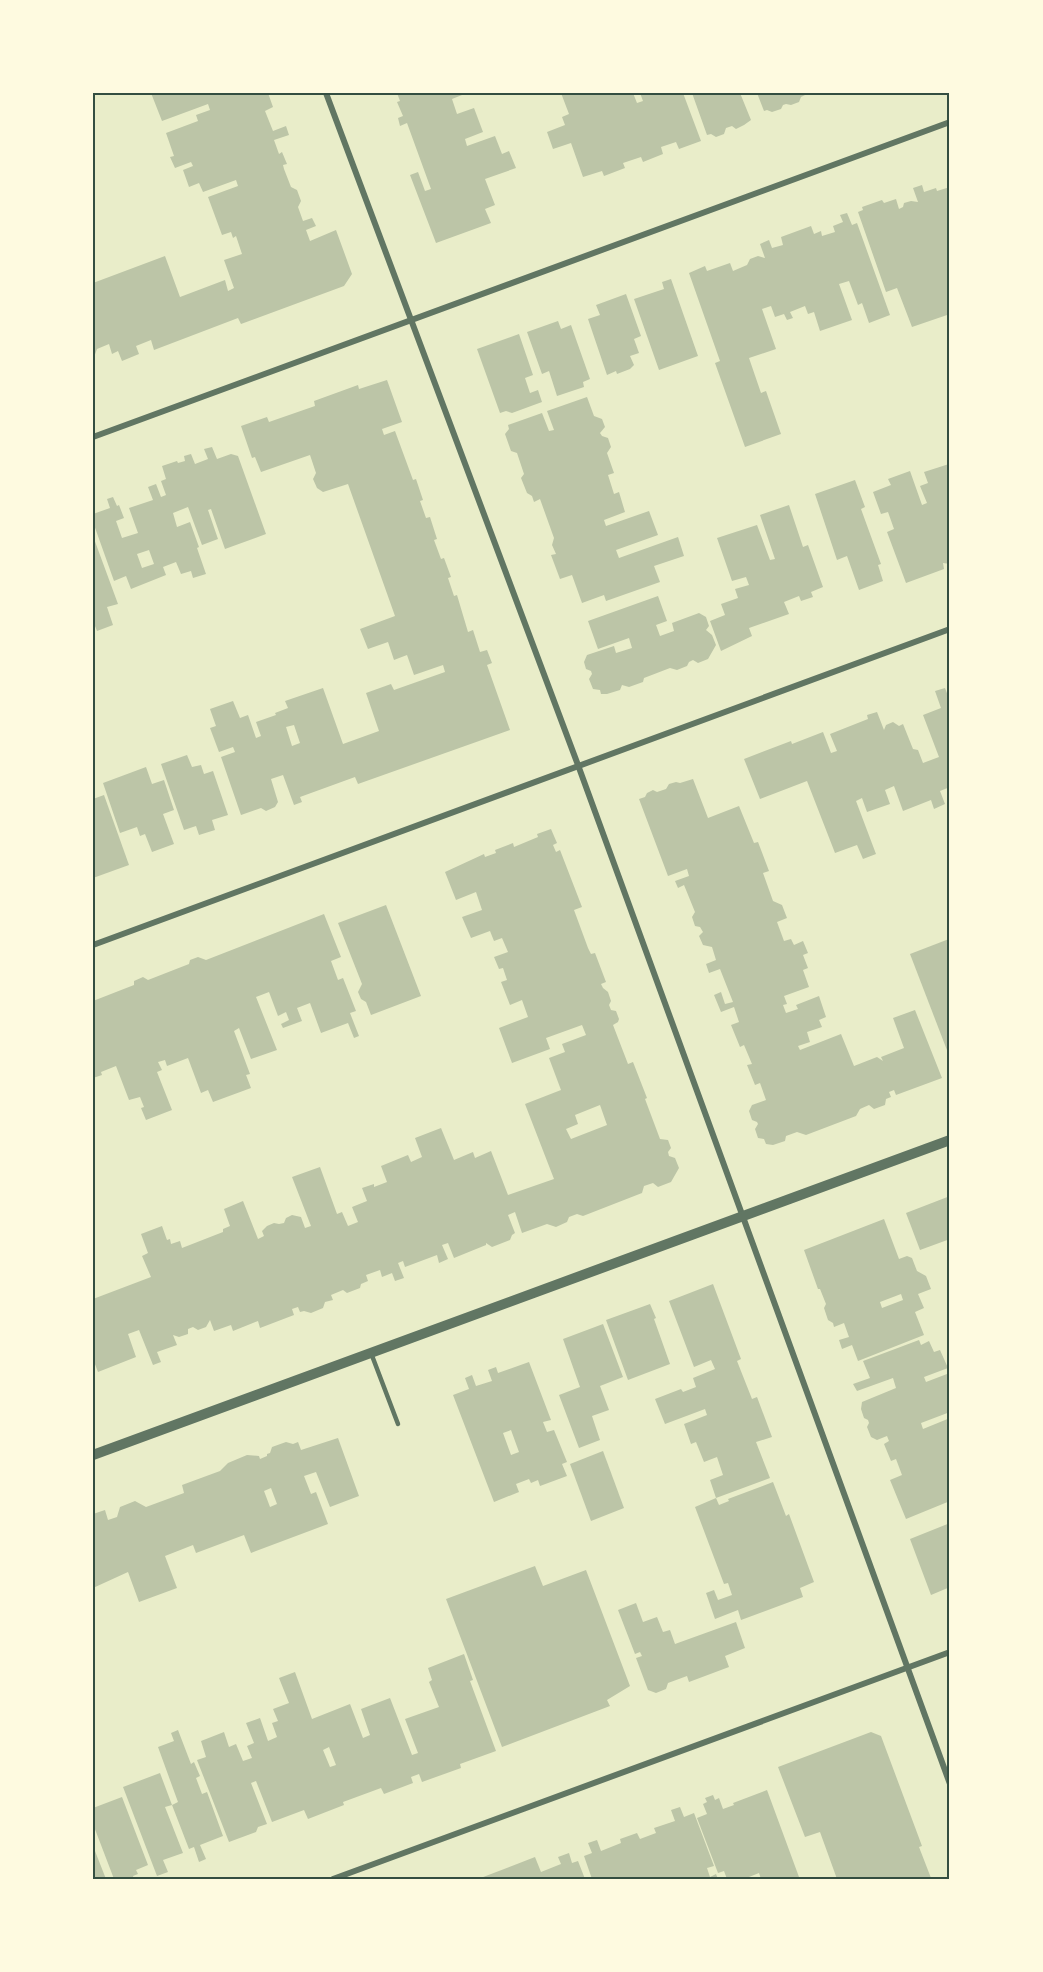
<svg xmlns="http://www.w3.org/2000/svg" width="1043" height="1972" font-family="'Titillium Web',sans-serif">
<rect width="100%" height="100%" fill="#e9edc9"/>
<g fill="#bcc5a7" fill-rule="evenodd">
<path d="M 151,93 L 268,93 L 273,107 L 265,111 L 273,131 L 286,126 L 289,135 L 274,140 L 279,154 L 282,152 L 287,164 L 283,165 L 284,169 L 291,187 L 297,190 L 301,201 L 298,207 L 303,221 L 312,218 L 316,226 L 306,230 L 310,241 L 336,230 L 352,274 L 344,286 L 241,324 L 238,318 L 154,350 L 151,340 L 136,346 L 139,354 L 122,361 L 118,351 L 112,354 L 109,344 L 97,349 L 93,360 L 93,283 L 165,256 L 180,297 L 225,280 L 228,291 L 234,288 L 224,260 L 242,254 L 236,236 L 233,238 L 231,232 L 222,235 L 208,197 L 238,186 L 236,180 L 203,192 L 199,183 L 189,187 L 183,170 L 193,166 L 191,162 L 175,168 L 170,157 L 174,156 L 166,133 L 198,121 L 196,115 L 210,110 L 208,104 L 162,121 Z"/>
<path d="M 397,93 L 461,93 L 462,95 L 452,99 L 457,114 L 474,108 L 483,132 L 465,139 L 467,146 L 495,136 L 502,154 L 509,151 L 516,168 L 485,179 L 495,205 L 485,209 L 491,223 L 436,243 L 410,175 L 418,172 L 425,191 L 431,189 L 407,123 L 400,126 L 398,118 L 403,116 L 397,102 L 400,101 Z"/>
<path d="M 561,93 L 633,93 L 637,103 L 643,101 L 640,93 L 683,93 L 701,141 L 679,149 L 676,142 L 661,147 L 663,154 L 643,162 L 641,157 L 623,163 L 625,168 L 604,176 L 602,171 L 583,177 L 571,143 L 553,149 L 547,132 L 565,125 L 562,117 L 569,114 Z"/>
<path d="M 692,93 L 740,93 L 751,120 L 744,125 L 736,129 L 732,126 L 726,128 L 724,134 L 716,137 L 711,134 L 707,135 Z"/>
<path d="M 757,93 L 804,93 L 805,95 L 801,97 L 799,102 L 791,105 L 786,104 L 783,105 L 781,109 L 772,112 L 767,110 L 764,111 Z"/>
<path d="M 922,185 L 924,192 L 936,188 L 937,191 L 950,187 L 950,314 L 912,327 L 897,288 L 886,292 L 858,212 L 863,210 L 862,207 L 882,200 L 884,203 L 896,199 L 899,209 L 903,207 L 904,203 L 911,201 L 918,202 L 913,188 Z"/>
<path d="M 847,213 L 852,225 L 857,223 L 890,315 L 869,323 L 862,303 L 858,305 L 849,281 L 839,284 L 852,320 L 820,331 L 814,312 L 808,314 L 805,306 L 790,312 L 793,318 L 787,320 L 784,314 L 775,317 L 771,306 L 762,309 L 776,349 L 749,358 L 761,393 L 766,391 L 781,434 L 745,447 L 715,363 L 720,361 L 689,273 L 705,266 L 707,271 L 730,263 L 733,271 L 747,265 L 750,259 L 758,256 L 765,258 L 760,244 L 769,240 L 772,248 L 783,245 L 781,237 L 811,226 L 814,234 L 821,231 L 822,236 L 835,232 L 833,226 L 843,222 L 840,215 Z"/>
<path d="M 671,279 L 698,356 L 659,370 L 634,299 L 664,289 L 662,282 Z"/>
<path d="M 626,294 L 641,336 L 634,339 L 639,353 L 630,356 L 634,365 L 630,369 L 617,374 L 616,371 L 607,375 L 588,319 L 600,315 L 596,305 Z"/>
<path d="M 558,321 L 561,329 L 571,325 L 590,379 L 583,382 L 584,387 L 557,396 L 549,371 L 542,374 L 527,332 Z"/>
<path d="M 519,334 L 533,375 L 525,378 L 530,393 L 538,390 L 542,402 L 512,413 L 506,411 L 500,413 L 477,349 Z"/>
<path d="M 387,380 L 402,422 L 382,429 L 384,435 L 395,431 L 413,480 L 416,479 L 423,500 L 420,501 L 426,518 L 430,517 L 437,539 L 434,540 L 441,559 L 444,558 L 451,577 L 448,578 L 454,596 L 457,595 L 468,632 L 473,630 L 480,652 L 487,650 L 492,663 L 487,665 L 510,730 L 358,784 L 355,777 L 300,797 L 302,802 L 294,805 L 283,775 L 271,779 L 278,802 L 275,807 L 266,811 L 261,808 L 241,815 L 221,757 L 235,752 L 233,747 L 219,752 L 210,728 L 216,726 L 210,709 L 233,701 L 240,718 L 248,715 L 256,738 L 261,736 L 256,722 L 276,715 L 275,713 L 288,708 L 285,701 L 323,688 L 343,744 L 379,731 L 366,693 L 391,684 L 394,690 L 445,672 L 443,665 L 414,675 L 407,655 L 394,660 L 388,642 L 368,649 L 360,629 L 395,616 L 348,484 L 323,492 L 317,488 L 313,479 L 316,473 L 310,455 L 261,472 L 255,457 L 252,458 L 241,426 L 267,417 L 269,422 L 315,406 L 314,401 L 358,385 L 359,389 ZM 294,725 L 300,743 L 292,746 L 286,727 Z"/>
<path d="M 587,397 L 594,416 L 602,419 L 605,427 L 600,433 L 602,436 L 608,438 L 611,447 L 607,453 L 614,473 L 608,475 L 614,494 L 619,492 L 625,512 L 604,520 L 606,526 L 649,511 L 658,535 L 616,550 L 619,558 L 678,537 L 684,556 L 654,566 L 660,582 L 606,601 L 604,595 L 582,603 L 572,575 L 560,579 L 551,555 L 556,554 L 552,545 L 554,538 L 540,499 L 534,502 L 532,496 L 527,493 L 521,478 L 524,474 L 517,453 L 511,451 L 505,434 L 509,429 L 508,425 L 542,413 L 549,431 L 554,430 L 547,411 Z"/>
<path d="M 212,447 L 217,459 L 231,454 L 238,456 L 266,534 L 225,549 L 211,509 L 208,510 L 218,539 L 202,545 L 188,507 L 173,513 L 177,527 L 190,522 L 199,547 L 197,548 L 206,574 L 193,578 L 191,571 L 181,574 L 176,562 L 163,567 L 166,575 L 131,589 L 126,576 L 114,581 L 93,522 L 93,514 L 110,508 L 107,499 L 113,497 L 117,506 L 119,505 L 124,518 L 116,521 L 122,538 L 138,533 L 129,508 L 153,500 L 148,487 L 156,484 L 161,497 L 166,495 L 161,481 L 166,479 L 162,466 L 177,461 L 178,463 L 185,461 L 184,456 L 191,454 L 195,464 L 208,459 L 204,449 ZM 149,550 L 154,564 L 142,568 L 137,554 Z"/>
<path d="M 949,464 L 950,564 L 943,563 L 944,569 L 906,583 L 887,532 L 894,529 L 888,512 L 881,514 L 873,492 L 891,485 L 888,479 L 910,471 L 922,505 L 927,503 L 920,486 L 928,483 L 924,472 Z"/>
<path d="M 855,480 L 865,507 L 861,509 L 881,564 L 878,565 L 883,581 L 859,590 L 847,556 L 837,560 L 815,494 Z"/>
<path d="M 789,505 L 803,547 L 808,545 L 823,587 L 811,592 L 813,597 L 801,601 L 799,596 L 784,602 L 789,614 L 749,628 L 752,636 L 721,651 L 710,621 L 725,615 L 721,604 L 738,598 L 735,589 L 749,585 L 746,577 L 732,581 L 717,538 L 757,525 L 770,560 L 775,559 L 760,515 Z"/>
<path d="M 93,536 L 118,604 L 107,607 L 113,625 L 97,631 L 93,621 Z"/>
<path d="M 658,596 L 667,621 L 656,625 L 660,636 L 674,631 L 672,623 L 699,613 L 706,617 L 709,626 L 706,630 L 712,635 L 716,645 L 708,659 L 698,663 L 693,660 L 689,662 L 687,666 L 677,670 L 670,668 L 644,678 L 643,682 L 629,687 L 622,685 L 620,690 L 607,694 L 601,694 L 600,690 L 593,689 L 589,679 L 592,674 L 591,671 L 586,669 L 584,662 L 587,655 L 614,646 L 616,653 L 632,648 L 629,638 L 598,649 L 588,621 Z"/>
<path d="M 945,688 L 950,701 L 950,787 L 940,791 L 945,804 L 934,809 L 931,800 L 903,811 L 894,786 L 885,790 L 890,804 L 867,812 L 862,798 L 856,801 L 876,854 L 863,859 L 857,845 L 835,853 L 807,781 L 760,799 L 744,759 L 791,741 L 792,744 L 823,732 L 831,753 L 837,751 L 830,734 L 868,719 L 867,715 L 877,712 L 884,730 L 886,725 L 893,722 L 899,726 L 903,724 L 913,749 L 918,750 L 923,763 L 939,757 L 923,715 L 941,708 L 935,691 Z"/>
<path d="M 187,755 L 192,767 L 201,765 L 204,774 L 213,771 L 228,815 L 212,820 L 215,830 L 199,835 L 196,826 L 184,830 L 161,764 Z"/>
<path d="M 146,767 L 152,784 L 164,780 L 174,810 L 163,814 L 174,844 L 152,852 L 145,834 L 140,836 L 137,827 L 120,833 L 103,783 Z"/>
<path d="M 693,779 L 708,818 L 739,806 L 754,843 L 758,842 L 769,871 L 763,873 L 773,901 L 782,905 L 787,918 L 777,922 L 784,941 L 791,939 L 794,945 L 803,941 L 808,953 L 803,955 L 808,968 L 803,970 L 809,987 L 784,996 L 787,1004 L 783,1005 L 786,1013 L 798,1009 L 796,1005 L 819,996 L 826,1017 L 819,1020 L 822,1027 L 807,1032 L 810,1042 L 798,1046 L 800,1050 L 841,1034 L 854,1066 L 877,1057 L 883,1061 L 881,1057 L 904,1048 L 893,1018 L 915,1010 L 942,1078 L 896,1095 L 894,1090 L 889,1092 L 891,1097 L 886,1099 L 885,1105 L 874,1109 L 869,1105 L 860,1109 L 856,1116 L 806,1135 L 797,1132 L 786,1136 L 785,1141 L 773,1145 L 766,1144 L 764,1139 L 758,1138 L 755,1129 L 758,1124 L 757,1122 L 752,1120 L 749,1111 L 752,1105 L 766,1100 L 760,1083 L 755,1085 L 747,1065 L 752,1064 L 744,1045 L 740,1047 L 731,1025 L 739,1022 L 734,1007 L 721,1012 L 714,995 L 721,992 L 725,1004 L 733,1002 L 720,969 L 709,973 L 706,964 L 716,960 L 712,947 L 703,945 L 699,936 L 703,932 L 700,927 L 695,926 L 692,917 L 695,912 L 684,885 L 678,888 L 675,881 L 689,876 L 687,869 L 668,876 L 639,799 L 645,797 L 647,793 L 653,790 L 657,792 L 666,789 L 669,784 L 676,782 L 680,783 Z"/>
<path d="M 104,795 L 129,865 L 93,878 L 93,799 Z"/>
<path d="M 551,829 L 557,843 L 553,845 L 556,852 L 560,850 L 582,907 L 574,910 L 588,948 L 591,954 L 595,953 L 606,982 L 601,984 L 603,988 L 608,992 L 611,1001 L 609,1005 L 611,1010 L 616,1011 L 619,1019 L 618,1022 L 613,1025 L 628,1064 L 633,1062 L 647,1098 L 645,1099 L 660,1139 L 668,1140 L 671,1148 L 668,1152 L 669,1156 L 675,1158 L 679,1168 L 671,1182 L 658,1187 L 653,1183 L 644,1186 L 642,1193 L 583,1216 L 577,1214 L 569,1217 L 567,1222 L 556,1227 L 547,1224 L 522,1233 L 515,1212 L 508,1215 L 515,1233 L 512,1235 L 510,1240 L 492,1247 L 486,1243 L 486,1245 L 454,1258 L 448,1243 L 442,1245 L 448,1259 L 439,1263 L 437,1255 L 405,1267 L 403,1261 L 398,1263 L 404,1278 L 395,1281 L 392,1273 L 382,1277 L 380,1270 L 366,1275 L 368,1281 L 361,1284 L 360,1288 L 347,1293 L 343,1290 L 331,1295 L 333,1300 L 325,1302 L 323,1308 L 311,1313 L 304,1311 L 300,1312 L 298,1307 L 292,1309 L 294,1315 L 260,1328 L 258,1321 L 233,1331 L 231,1325 L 214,1331 L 210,1320 L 206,1327 L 198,1330 L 193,1327 L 188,1329 L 188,1334 L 179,1337 L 173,1335 L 177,1345 L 157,1352 L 161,1362 L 153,1365 L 139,1330 L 128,1334 L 136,1357 L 98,1372 L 93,1359 L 93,1299 L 151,1277 L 142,1256 L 148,1253 L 141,1234 L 162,1226 L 167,1240 L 170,1239 L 171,1244 L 180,1241 L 182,1248 L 223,1232 L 223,1229 L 230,1226 L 224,1209 L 243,1201 L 258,1239 L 264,1236 L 262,1231 L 267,1226 L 274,1223 L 279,1224 L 284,1223 L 286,1218 L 292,1215 L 301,1217 L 305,1228 L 311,1226 L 292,1177 L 320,1167 L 337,1214 L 342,1212 L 348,1226 L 358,1222 L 352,1207 L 367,1201 L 362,1188 L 374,1184 L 374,1187 L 387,1182 L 381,1166 L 408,1155 L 411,1162 L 422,1157 L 415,1138 L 441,1128 L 454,1160 L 473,1152 L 475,1158 L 491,1151 L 508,1195 L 554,1179 L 525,1104 L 561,1090 L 549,1058 L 565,1052 L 562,1044 L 586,1035 L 582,1025 L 546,1038 L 550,1049 L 512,1063 L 499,1028 L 528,1017 L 522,1000 L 510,1005 L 501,982 L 507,980 L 503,968 L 499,969 L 494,957 L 508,952 L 502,938 L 494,941 L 490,931 L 471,938 L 462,917 L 482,910 L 476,892 L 456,900 L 445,872 L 484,854 L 485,857 L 496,853 L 495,850 L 513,843 L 514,847 L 538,837 L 537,834 ZM 600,1105 L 607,1125 L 571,1139 L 566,1129 L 578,1124 L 575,1115 Z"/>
<path d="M 386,905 L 421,996 L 371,1015 L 366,1002 L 361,999 L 358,992 L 362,984 L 338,923 Z"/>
<path d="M 324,914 L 341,957 L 331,961 L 338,980 L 343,978 L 356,1011 L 350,1013 L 359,1036 L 354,1038 L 348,1023 L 321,1033 L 310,1003 L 297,1008 L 302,1021 L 283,1028 L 281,1024 L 289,1020 L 286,1012 L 278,1016 L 269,992 L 256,997 L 277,1050 L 251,1059 L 239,1028 L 234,1031 L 250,1074 L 246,1075 L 251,1088 L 213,1102 L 208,1090 L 201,1093 L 188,1058 L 167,1066 L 165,1060 L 158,1062 L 162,1070 L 157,1072 L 172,1110 L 146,1120 L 141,1108 L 144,1107 L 140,1097 L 129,1100 L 116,1066 L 101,1072 L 102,1075 L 93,1078 L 93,1001 L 134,985 L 134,981 L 143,977 L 148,980 L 189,964 L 190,960 L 198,957 L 206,960 Z"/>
<path d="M 949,939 L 950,942 L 950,1058 L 910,954 Z"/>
<path d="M 950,1196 L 950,1239 L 920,1250 L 906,1213 Z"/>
<path d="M 884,1219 L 899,1259 L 907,1256 L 912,1258 L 917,1271 L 926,1276 L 931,1289 L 918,1294 L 924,1308 L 915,1312 L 924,1335 L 858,1361 L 852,1345 L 842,1349 L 839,1340 L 849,1337 L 844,1323 L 834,1327 L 833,1323 L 828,1320 L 824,1308 L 826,1304 L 820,1289 L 818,1289 L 804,1250 ZM 901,1294 L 903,1300 L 882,1308 L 880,1302 Z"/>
<path d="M 713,1284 L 741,1359 L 737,1361 L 752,1399 L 757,1397 L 772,1437 L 756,1442 L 770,1478 L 716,1498 L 710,1480 L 723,1475 L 717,1457 L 704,1462 L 696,1442 L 691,1444 L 684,1424 L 707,1415 L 705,1409 L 665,1424 L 655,1399 L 681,1389 L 683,1392 L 696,1387 L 693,1378 L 715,1369 L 711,1360 L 694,1367 L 669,1301 Z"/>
<path d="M 650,1304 L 656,1318 L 654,1319 L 670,1364 L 628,1380 L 606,1320 Z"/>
<path d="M 603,1324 L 623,1377 L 600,1386 L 609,1410 L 592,1416 L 600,1440 L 579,1448 L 559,1395 L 580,1387 L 563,1339 Z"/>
<path d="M 919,1340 L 921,1345 L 929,1341 L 934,1352 L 940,1350 L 948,1368 L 924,1377 L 926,1382 L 947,1374 L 950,1381 L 950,1412 L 921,1423 L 923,1429 L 950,1418 L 950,1501 L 906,1519 L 890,1480 L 902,1475 L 896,1459 L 891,1461 L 884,1444 L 889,1441 L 887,1436 L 877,1440 L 871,1437 L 867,1427 L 869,1423 L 868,1420 L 864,1418 L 861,1409 L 862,1402 L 896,1388 L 893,1378 L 857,1391 L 853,1384 L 870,1378 L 863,1361 Z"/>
<path d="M 529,1362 L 551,1420 L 543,1422 L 547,1432 L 554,1430 L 567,1462 L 562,1464 L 567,1476 L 540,1486 L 538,1480 L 531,1483 L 529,1479 L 516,1484 L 519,1492 L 494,1502 L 453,1395 L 469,1389 L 465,1378 L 472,1375 L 476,1386 L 492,1381 L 488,1370 L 496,1367 L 498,1373 ZM 511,1430 L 519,1452 L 511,1455 L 503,1433 Z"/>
<path d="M 338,1438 L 359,1496 L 330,1507 L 316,1472 L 304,1476 L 311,1494 L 316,1492 L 328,1524 L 251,1553 L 244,1535 L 196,1553 L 193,1545 L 165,1556 L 177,1588 L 139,1602 L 128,1572 L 93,1588 L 93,1514 L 105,1510 L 108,1520 L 117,1517 L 120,1507 L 135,1501 L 146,1507 L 184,1493 L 182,1485 L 220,1471 L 228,1463 L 247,1455 L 259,1456 L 260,1459 L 267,1456 L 267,1454 L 270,1453 L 272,1447 L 286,1442 L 293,1444 L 298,1442 L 301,1450 ZM 271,1488 L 277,1504 L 270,1507 L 264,1491 Z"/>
<path d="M 603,1451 L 624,1508 L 591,1521 L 570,1464 Z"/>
<path d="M 773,1482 L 786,1516 L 789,1514 L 814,1582 L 800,1588 L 803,1597 L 741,1620 L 738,1610 L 715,1619 L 706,1593 L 714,1590 L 718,1600 L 732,1595 L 728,1583 L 724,1584 L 695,1507 L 716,1498 L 719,1505 L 729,1501 L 728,1499 Z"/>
<path d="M 950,1523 L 950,1587 L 931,1595 L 910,1539 Z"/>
<path d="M 535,1566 L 543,1586 L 586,1570 L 630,1686 L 607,1700 L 610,1706 L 502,1747 L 446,1599 Z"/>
<path d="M 636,1603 L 643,1622 L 657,1617 L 663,1632 L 670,1630 L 675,1644 L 736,1622 L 745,1648 L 725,1656 L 729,1667 L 689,1682 L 687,1676 L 668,1683 L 666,1689 L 656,1693 L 648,1690 L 636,1658 L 642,1656 L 640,1652 L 635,1654 L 618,1610 Z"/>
<path d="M 464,1654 L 473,1680 L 470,1681 L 496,1751 L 460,1764 L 461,1768 L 422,1782 L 419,1774 L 411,1777 L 413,1783 L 384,1794 L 381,1788 L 343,1802 L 344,1805 L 308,1819 L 304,1810 L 272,1822 L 256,1781 L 251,1783 L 267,1824 L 258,1827 L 256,1832 L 229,1842 L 197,1760 L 206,1757 L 201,1741 L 224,1732 L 229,1747 L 236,1744 L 243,1761 L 252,1758 L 247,1746 L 254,1743 L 246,1723 L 260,1718 L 268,1741 L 277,1737 L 272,1723 L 278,1721 L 273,1709 L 289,1703 L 279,1678 L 295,1672 L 312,1719 L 350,1704 L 363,1738 L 370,1735 L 361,1709 L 390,1698 L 412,1755 L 418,1753 L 405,1719 L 439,1707 L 429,1682 L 432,1680 L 428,1668 ZM 329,1747 L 336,1765 L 330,1767 L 323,1750 Z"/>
<path d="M 178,1730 L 191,1764 L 194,1762 L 200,1776 L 196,1778 L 202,1794 L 207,1792 L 223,1836 L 200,1845 L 206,1859 L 199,1862 L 194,1847 L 189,1849 L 172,1805 L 178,1802 L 158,1747 L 174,1741 L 171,1733 Z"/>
<path d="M 871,1732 L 881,1736 L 922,1846 L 919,1847 L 931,1878 L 837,1879 L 820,1832 L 805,1837 L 778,1767 Z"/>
<path d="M 160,1773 L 172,1805 L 165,1807 L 183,1853 L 163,1860 L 168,1872 L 157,1876 L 123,1787 Z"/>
<path d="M 767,1790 L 799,1877 L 793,1879 L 761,1879 L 759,1873 L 744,1879 L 727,1879 L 724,1871 L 718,1873 L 697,1818 L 707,1814 L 703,1804 L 707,1802 L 705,1798 L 713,1795 L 715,1800 L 719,1798 L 723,1809 L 734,1805 L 733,1803 Z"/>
<path d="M 122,1797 L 148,1865 L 136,1870 L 138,1874 L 133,1876 L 134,1879 L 114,1879 L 93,1824 L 93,1808 Z"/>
<path d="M 680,1807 L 684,1817 L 694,1813 L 714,1866 L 707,1868 L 710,1877 L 716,1874 L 718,1879 L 592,1879 L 584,1856 L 592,1853 L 588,1843 L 597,1840 L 601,1851 L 621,1843 L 620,1839 L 637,1833 L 640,1839 L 656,1833 L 654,1828 L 675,1821 L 671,1810 Z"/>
<path d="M 93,1846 L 106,1879 L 93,1879 Z"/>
<path d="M 569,1853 L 572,1863 L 578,1861 L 585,1879 L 478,1879 L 535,1857 L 541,1872 L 561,1864 L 558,1857 Z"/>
</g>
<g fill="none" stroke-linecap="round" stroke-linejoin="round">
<path stroke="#617663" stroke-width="4.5" d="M 371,1353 L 398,1424"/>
<g stroke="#617663" stroke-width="6">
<path d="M 326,93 L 578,765 L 950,1784"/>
<path d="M 93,437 L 950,122"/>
<path d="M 93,945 L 950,629"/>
<path d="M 333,1879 L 950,1652"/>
</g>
<path stroke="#617663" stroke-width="10" d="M 93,1455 L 950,1140"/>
</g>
<rect width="1043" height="1972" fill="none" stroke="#fefae0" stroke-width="189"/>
<rect x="94" y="94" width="854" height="1784" fill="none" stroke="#344e41" stroke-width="2"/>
</svg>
